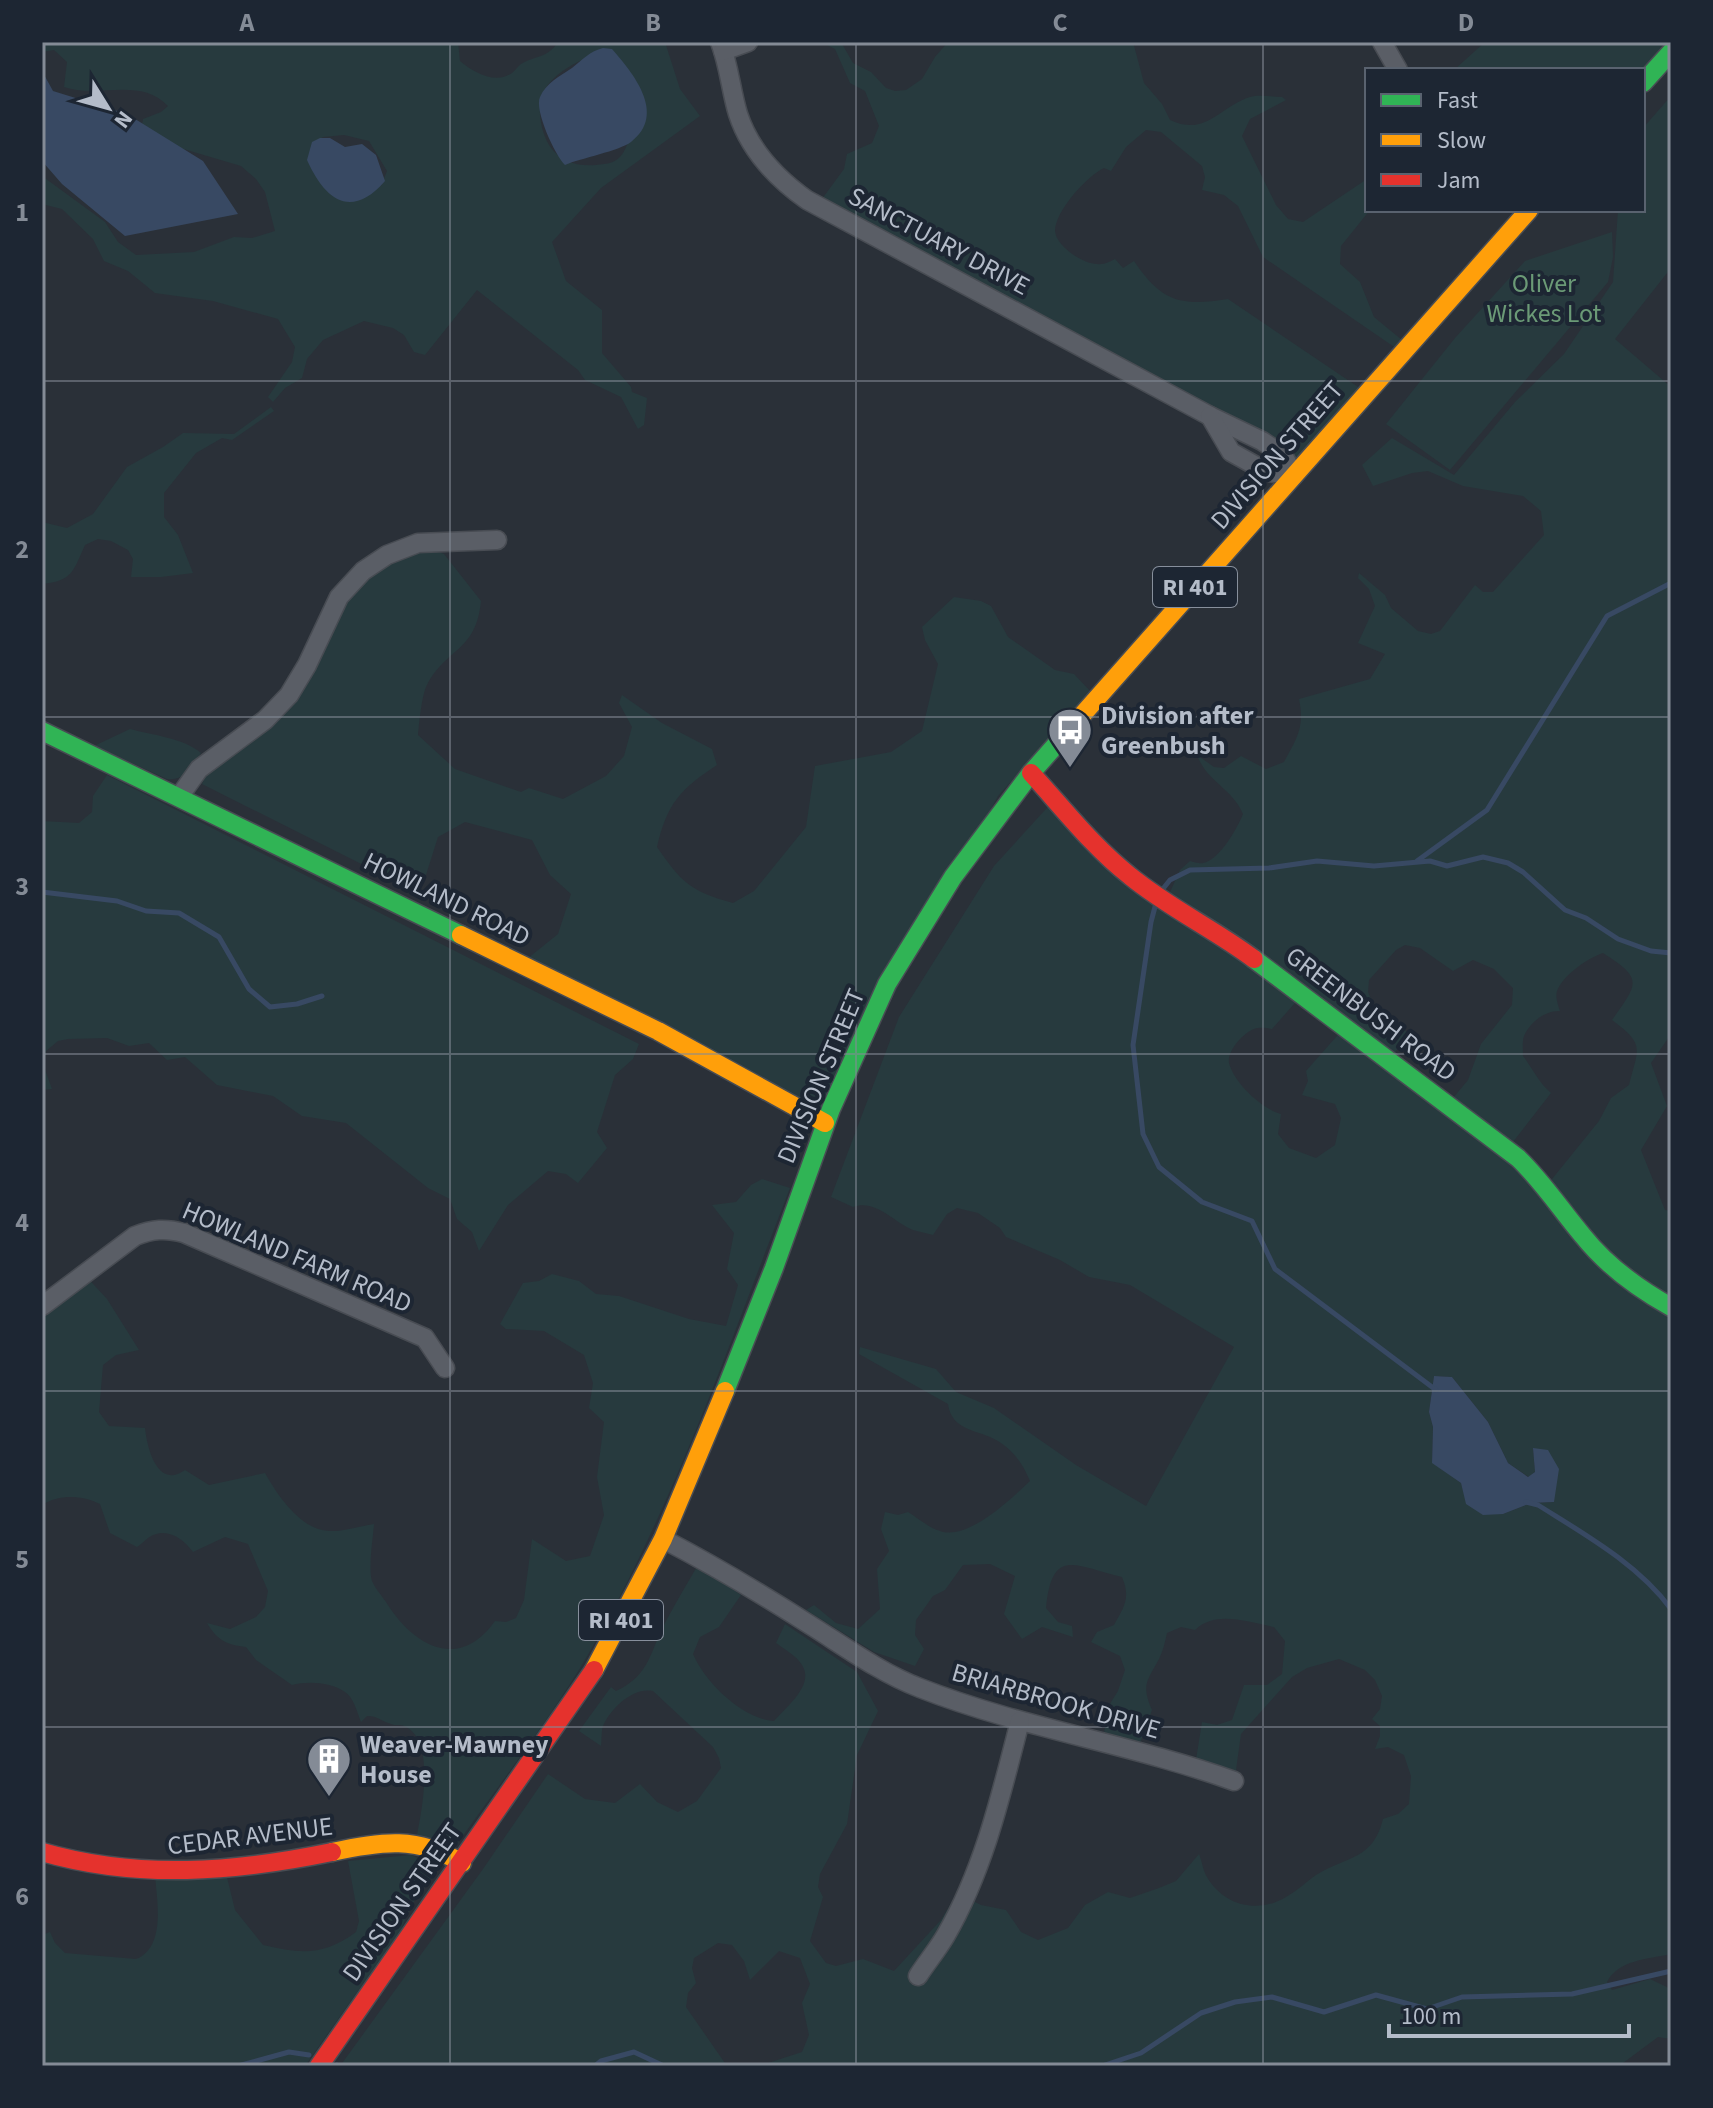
<svg xmlns="http://www.w3.org/2000/svg" width="1713" height="2108" font-family="'Source Sans 3',sans-serif">
<rect width="100%" height="100%" fill="#2a3038"/>
<g fill="#273a3e" fill-rule="evenodd">
<path d="M 42,42 L 458,42 L 460,61 C 473,72 495,85 512,73 C 514,72 519,65 521,64 C 536,55 547,59 558,42 L 665,42 L 680,89 L 700,116 L 601,188 L 552,242 L 566,281 L 602,310 L 602,353 L 631,387 L 632,392 L 647,398 L 644,425 L 638,429 L 621,397 L 585,380 L 578,370 L 477,290 L 425,355 L 414,352 L 404,335 L 393,328 L 364,321 L 323,340 L 307,359 L 302,378 L 285,388 L 273,402 L 268,397 L 292,362 L 295,347 L 278,319 L 213,301 L 155,293 L 128,271 L 104,261 L 93,239 L 62,209 L 42,204 L 42,176 L 105,222 L 118,242 L 136,255 L 194,252 L 234,237 L 252,238 L 275,231 L 265,192 L 256,179 L 241,166 L 170,145 L 142,126 L 143,119 L 161,112 L 168,106 C 140,76 98,99 64,87 L 67,62 L 54,50 L 42,52 ZM 588,58 L 635,105 C 632,118 631,142 623,153 C 617,163 607,164 596,165 C 561,168 543,148 540,115 C 540,107 540,98 544,91 C 552,76 572,63 588,58 ZM 344,135 L 369,141 L 387,171 L 381,186 L 311,146 L 323,137 Z"/>
<path d="M 821,42 L 841,42 L 853,63 L 871,72 L 886,88 L 895,91 L 906,90 L 922,79 L 935,57 L 948,42 L 1133,42 L 1144,83 L 1162,104 L 1170,120 C 1206,137 1219,107 1250,97 C 1259,94 1273,97 1282,97 L 1286,100 L 1250,119 L 1242,136 L 1276,205 L 1288,219 L 1303,222 L 1367,179 L 1367,210 L 1370,210 L 1341,246 L 1340,264 L 1360,282 L 1374,317 L 1408,345 L 1403,353 L 1263,257 L 1238,206 L 1224,195 L 1202,190 L 1205,177 L 1202,166 L 1161,132 L 1146,130 L 1126,147 L 1111,171 L 1104,168 C 1087,176 1055,211 1055,231 C 1056,246 1083,264 1097,264 C 1104,265 1109,262 1115,259 L 1123,268 L 1134,261 C 1161,301 1180,307 1228,299 L 1367,393 L 1307,464 L 822,199 L 844,169 L 847,154 L 872,143 L 879,126 L 865,91 L 850,83 L 835,49 Z"/>
<path d="M 1485,42 L 1668,42 L 1643,70 L 1454,70 Z"/>
<path d="M 1671,96 L 1671,268 L 1615,339 L 1671,387 L 1671,1034 L 1651,1063 L 1667,1106 L 1641,1150 L 1665,1210 L 1671,1211 L 1671,1954 C 1648,1959 1618,1960 1607,1982 L 1612,1990 L 1650,1979 L 1671,1989 L 1671,2039 L 1658,2037 L 1619,2066 L 759,2066 L 802,2052 L 809,2035 L 802,2003 L 810,1984 L 800,1958 L 779,1951 L 750,1980 L 744,1961 L 732,1945 L 718,1943 L 694,1958 L 692,1968 L 696,1983 L 688,1993 L 686,2007 L 727,2066 L 340,2066 L 483,1869 L 548,1774 L 585,1799 L 615,1803 L 640,1784 L 657,1802 L 678,1812 L 697,1801 L 721,1768 L 719,1758 L 713,1747 L 653,1691 C 633,1687 611,1708 603,1726 C 601,1731 602,1740 601,1746 L 579,1731 L 611,1687 L 616,1691 C 651,1675 650,1650 666,1621 C 676,1602 687,1584 698,1565 L 741,1595 L 719,1627 L 700,1637 L 693,1654 C 705,1682 742,1719 774,1721 C 786,1707 815,1685 802,1665 C 797,1656 784,1649 776,1643 L 785,1624 L 857,1672 L 878,1711 L 857,1755 L 847,1824 L 820,1874 L 818,1887 L 823,1897 L 810,1941 L 826,1963 L 836,1966 L 863,1959 L 894,1971 L 941,1920 L 957,1893 L 981,1905 L 1006,1910 L 1021,1932 L 1038,1940 L 1068,1928 L 1085,1905 L 1108,1892 L 1130,1898 L 1159,1888 L 1176,1881 L 1199,1854 C 1202,1861 1203,1871 1207,1877 C 1224,1906 1258,1914 1286,1897 C 1297,1891 1306,1882 1316,1875 C 1347,1856 1373,1860 1383,1819 L 1398,1814 L 1409,1804 L 1411,1776 L 1404,1755 L 1388,1747 L 1375,1749 L 1380,1736 L 1380,1726 L 1372,1719 L 1380,1709 L 1382,1696 L 1375,1680 L 1365,1670 L 1339,1659 L 1307,1668 L 1292,1677 L 1241,1734 L 1236,1770 L 1234,1774 L 1195,1766 L 1202,1722 L 1217,1725 L 1232,1720 L 1244,1685 L 1267,1685 L 1282,1674 L 1285,1641 L 1274,1627 C 1247,1622 1216,1610 1195,1630 L 1181,1627 L 1167,1633 C 1165,1642 1163,1651 1159,1659 C 1147,1681 1141,1685 1152,1710 L 1138,1749 L 1103,1740 L 1108,1707 L 1118,1691 L 1125,1670 L 1120,1656 L 1091,1642 L 1097,1632 L 1114,1625 C 1124,1607 1131,1598 1122,1577 C 1075,1566 1052,1546 1046,1608 L 1058,1622 L 1072,1626 L 1073,1637 L 1042,1627 L 1022,1639 L 1004,1614 L 1015,1576 L 990,1564 L 963,1565 L 945,1590 L 933,1596 L 916,1620 L 915,1635 L 924,1649 L 915,1666 L 874,1652 L 806,1610 L 814,1605 L 836,1623 L 858,1629 L 880,1609 L 877,1569 L 889,1551 L 881,1529 L 885,1512 L 898,1515 L 908,1512 C 918,1518 929,1528 940,1531 C 968,1541 1012,1498 1030,1481 C 1023,1464 1014,1451 998,1441 C 978,1429 952,1432 948,1404 L 859,1354 L 860,1347 L 936,1369 L 956,1392 L 994,1408 L 1076,1465 L 1146,1506 L 1234,1347 L 1130,1285 L 1089,1277 L 1060,1260 L 1006,1237 L 1000,1228 L 978,1213 L 957,1208 L 947,1214 L 933,1235 C 927,1233 919,1232 913,1230 C 893,1222 876,1199 853,1207 L 831,1197 L 899,1017 L 994,866 L 1056,798 L 1166,901 L 1180,870 L 1190,861 C 1193,862 1201,864 1203,863 C 1219,861 1238,827 1243,814 C 1232,788 1207,782 1197,755 L 1214,767 L 1224,768 L 1241,756 L 1266,769 L 1284,762 C 1297,738 1305,727 1299,699 L 1370,679 L 1385,654 L 1358,643 L 1375,606 L 1369,589 L 1358,578 L 1359,573 L 1385,595 L 1391,608 L 1418,631 L 1431,634 L 1440,631 L 1475,585 L 1483,592 L 1493,592 L 1544,535 L 1541,511 L 1523,496 L 1463,486 L 1428,471 L 1412,473 L 1373,486 L 1362,465 L 1392,438 L 1454,475 L 1515,402 L 1564,354 L 1613,282 L 1618,210 L 1643,210 L 1643,128 ZM 1405,945 L 1420,948 L 1453,971 L 1473,960 L 1494,969 L 1513,988 L 1512,1005 L 1481,1044 L 1468,1080 L 1448,1104 L 1390,1060 L 1408,1033 L 1373,1004 L 1368,992 L 1369,980 L 1396,950 ZM 1603,953 C 1644,979 1638,983 1612,1020 C 1646,1045 1638,1048 1629,1085 L 1611,1098 L 1599,1121 L 1548,1184 L 1509,1147 L 1551,1093 C 1538,1082 1533,1069 1523,1056 C 1523,1050 1522,1041 1524,1036 C 1530,1022 1546,1010 1560,1011 C 1558,1005 1555,997 1557,991 C 1563,975 1588,958 1603,953 ZM 1302,995 L 1344,1028 L 1306,1071 L 1308,1081 L 1302,1095 L 1335,1104 L 1341,1118 L 1335,1145 L 1316,1158 L 1289,1148 L 1278,1134 L 1281,1114 C 1262,1109 1234,1083 1229,1063 C 1227,1051 1243,1033 1254,1029 C 1260,1027 1265,1028 1272,1029 ZM 1434,1376 L 1452,1377 L 1488,1422 L 1508,1463 L 1529,1477 L 1535,1472 L 1533,1448 L 1554,1502 L 1531,1503 L 1503,1514 L 1467,1504 L 1461,1483 L 1432,1462 L 1433,1427 L 1429,1412 Z"/>
<path d="M 1612,232 L 1613,257 L 1608,282 L 1450,470 L 1386,424 L 1455,338 L 1525,261 Z"/>
<path d="M 271,407 L 274,411 L 232,440 L 222,438 L 196,453 L 164,493 L 164,517 L 178,535 L 193,573 L 161,577 L 131,577 L 133,559 L 128,550 L 111,541 L 98,539 L 85,545 C 73,571 73,581 42,584 L 42,522 L 67,528 L 93,514 L 127,467 L 163,447 L 183,433 L 234,434 Z"/>
<path d="M 428,548 L 444,554 L 481,601 C 476,652 447,647 427,685 C 422,693 419,724 418,735 L 455,769 L 521,792 L 529,788 L 563,799 L 606,776 L 624,756 L 632,727 L 619,703 L 622,695 L 662,723 L 712,749 L 717,765 C 680,789 667,804 657,847 C 682,883 690,891 733,903 L 754,891 L 806,827 L 815,766 L 891,752 L 922,731 L 938,664 L 925,640 L 922,627 L 954,597 L 981,601 L 991,606 L 1008,637 L 1055,670 L 1074,674 L 1091,692 L 998,796 L 831,1115 L 522,963 L 558,934 L 571,894 L 550,875 L 532,840 L 465,822 L 438,837 L 426,875 L 417,892 L 202,784 L 211,762 L 250,738 L 336,614 L 375,567 Z"/>
<path d="M 130,729 C 152,735 184,738 201,753 C 191,767 186,781 167,779 L 94,746 Z"/>
<path d="M 107,775 L 639,1044 L 633,1059 L 615,1075 L 597,1132 L 607,1148 L 578,1183 L 566,1174 L 548,1171 L 508,1205 L 479,1251 L 472,1232 L 457,1219 L 450,1199 L 428,1188 L 346,1123 L 302,1116 L 273,1096 L 217,1085 L 185,1057 L 167,1060 L 149,1043 L 129,1046 L 107,1038 L 68,1039 L 58,1041 L 46,1051 L 44,1067 L 52,1089 L 42,1090 L 42,821 L 79,823 L 92,812 L 93,796 Z"/>
<path d="M 762,1179 L 790,1188 C 732,1337 679,1490 602,1630 C 561,1706 505,1776 455,1847 L 417,1835 C 422,1809 436,1739 404,1726 C 400,1724 395,1726 391,1724 C 381,1721 378,1716 367,1716 L 361,1722 C 357,1712 354,1698 345,1692 C 331,1682 308,1681 292,1685 L 256,1660 L 246,1647 C 227,1645 217,1640 207,1623 L 230,1629 L 256,1617 L 265,1607 L 268,1591 L 248,1544 L 225,1537 L 193,1552 C 184,1540 170,1528 153,1535 C 148,1537 143,1543 137,1547 L 110,1533 L 100,1504 C 82,1495 59,1494 42,1505 L 42,1299 L 81,1271 L 107,1299 L 139,1350 L 116,1355 L 103,1365 L 99,1412 L 109,1426 L 145,1428 C 147,1447 157,1490 185,1470 L 209,1485 L 265,1473 C 278,1496 301,1530 329,1531 C 343,1532 360,1526 374,1524 C 373,1538 368,1569 372,1581 C 375,1588 382,1596 386,1602 C 413,1646 459,1672 495,1621 L 506,1622 L 516,1618 L 524,1600 L 532,1539 L 566,1561 L 590,1556 L 604,1515 L 597,1477 L 604,1422 L 589,1408 L 593,1383 L 584,1355 L 544,1331 L 506,1329 L 500,1324 L 523,1283 L 539,1281 L 552,1274 L 579,1281 L 596,1294 L 619,1296 L 689,1319 L 726,1326 L 738,1285 L 727,1269 L 734,1233 L 712,1205 L 736,1202 L 751,1185 Z"/>
<path d="M 411,1855 L 427,1862 L 430,1879 L 411,1906 L 401,1930 L 305,2066 L 42,2066 L 42,1935 L 50,1932 L 55,1943 L 65,1953 L 136,1959 C 166,1947 157,1901 155,1875 L 225,1869 L 235,1910 L 263,1945 C 302,1954 323,1956 356,1932 L 359,1921 L 348,1861 Z"/>
</g>
<g fill="#384963">
<path d="M 603,48 L 612,49 C 632,72 668,114 631,142 C 619,151 581,158 565,165 C 555,155 534,110 540,97 C 546,83 560,76 572,68 C 582,60 590,51 603,48 Z"/>
<path d="M 42,71 L 53,91 L 127,114 L 203,161 L 238,214 L 125,236 L 62,184 L 42,161 Z"/>
<path d="M 320,138 L 330,138 L 345,147 L 362,144 L 376,155 L 385,181 C 351,220 325,200 307,160 L 312,142 Z"/>
<path d="M 1434,1376 L 1452,1377 L 1488,1422 L 1508,1463 L 1528,1477 L 1535,1472 L 1533,1448 L 1548,1450 L 1559,1469 L 1554,1502 L 1531,1503 L 1503,1514 L 1483,1515 L 1466,1504 L 1461,1483 L 1432,1463 L 1433,1427 L 1429,1412 Z"/>
</g>
<g fill="none" stroke-linecap="round" stroke-linejoin="round">
<g stroke="#384963" stroke-width="5">
<path d="M 1417,861 L 1487,810 L 1607,616 L 1671,583"/>
<path d="M 1162,890 L 1170,880 L 1190,870 L 1269,868 L 1317,861 L 1374,866 L 1430,861 L 1447,866 L 1483,857 L 1508,863 L 1523,872 L 1565,910 L 1586,918 L 1618,939 L 1651,951 L 1671,953"/>
<path d="M 42,892 L 117,901 L 146,911 L 179,913 L 219,937 L 249,989 L 270,1007 L 297,1004 L 322,996"/>
<path d="M 1156,903 L 1151,922 L 1133,1045 L 1143,1134 L 1159,1167 L 1202,1202 L 1252,1221 L 1275,1269 L 1436,1390"/>
<path d="M 1526,1502 L 1538,1505 C 1584,1534 1638,1564 1671,1609"/>
<path d="M 337,2065 L 339,2066"/>
<path d="M 238,2066 L 289,2052 L 309,2055"/>
<path d="M 595,2066 L 601,2061 L 634,2052 L 664,2066"/>
<path d="M 1102,2066 L 1141,2053 L 1201,2013 L 1235,2002 L 1272,1997 L 1324,2012 L 1376,1995 L 1427,2009 L 1462,1997 L 1572,1994 L 1671,1971"/>
</g>
<g stroke="#484c53" stroke-width="21">
<g id="street">
<path d="M 720,42 C 729,65 731,91 738,114 C 750,151 776,178 807,200 L 1210,416 L 1262,441 L 1283,455 L 1294,475"/>
<path d="M 1382,42 L 1398,70"/>
<path d="M 723,51 L 748,42"/>
<path d="M 1210,416 L 1231,452 L 1267,472 L 1294,475"/>
<path d="M 179,797 L 199,769 L 265,720 L 289,695 L 307,665 L 339,597 L 363,571 L 387,555 L 418,543 L 497,540"/>
<path d="M 42,1306 L 135,1236 C 153,1229 165,1228 184,1233 L 425,1338 L 445,1368"/>
<path d="M 663,1539 C 715,1566 765,1596 815,1628 C 848,1649 883,1674 920,1688 C 1022,1728 1131,1744 1234,1781"/>
<path d="M 918,1976 C 927,1962 938,1949 946,1935 C 984,1869 1001,1795 1020,1721"/>
</g>
</g>
<g stroke="#484c53" stroke-width="21">
<g id="fast">
<path d="M 1643,83 L 1671,52"/>
<path d="M 42,731 L 461,935"/>
<path d="M 1254,959 L 1518,1158 C 1543,1182 1561,1210 1583,1236 C 1607,1266 1637,1288 1671,1307"/>
<path d="M 725,1391 L 774,1268 L 831,1109 L 887,984 L 953,877 L 1031,773 L 1068,731"/>
</g>
</g>
<g stroke="#484c53" stroke-width="21">
<g id="slow">
<path d="M 1068,731 L 1529,210"/>
<path d="M 461,935 L 658,1031 L 825,1123"/>
<path d="M 594,1670 L 663,1539 L 725,1391"/>
<path d="M 332,1852 C 382,1841 417,1836 462,1863"/>
</g>
</g>
<g stroke="#484c53" stroke-width="21">
<g id="jam">
<path d="M 1031,773 C 1063,808 1093,847 1130,876 C 1169,908 1214,929 1254,959"/>
<path d="M 42,1852 C 139,1880 235,1872 332,1852"/>
<path d="M 319,2066 L 594,1670"/>
</g>
</g>
<use href="#street" stroke="#5a5e66" stroke-width="18"/>
<use href="#fast" stroke="#30b455" stroke-width="18"/>
<use href="#slow" stroke="#ff9f0a" stroke-width="18"/>
<use href="#jam" stroke="#e5322d" stroke-width="18"/>
</g>
<path fill="none" stroke="#848b96" stroke-width="2" stroke-opacity="0.55" d="M 450,42 L 450,2066M 856,42 L 856,2066M 1263,42 L 1263,2066M 42,381 L 1671,381M 42,717 L 1671,717M 42,1054 L 1671,1054M 42,1391 L 1671,1391M 42,1727 L 1671,1727"/>
<defs>
<g id="bus-pin" transform="scale(2.3)"><path d="M0 17L-7.5 6A9.5 9.5 0 1 1 7.5 6Z" fill="#848b96" stroke="#1d2633"/><path d="M-5-6H5V4H4V6H2V4H-2V6H-4V4H-5ZM-3.5-4V0h7V-4ZM-3.5 1.2v1.5H-2V1.2ZM2 1.2v1.5H3.5V1.2Z" fill="#fff"/></g>
<g id="building-pin" transform="scale(2.3)"><path d="M0 17L-7.5 6A9.5 9.5 0 1 1 7.5 6Z" fill="#848b96" stroke="#1d2633"/><path d="M-4-6H4V6H1V3H-1V6H-4ZM-2.5-4.3h1.7v1.8h-1.7ZM.8-4.3h1.7v1.8H.8ZM-2.5-1h1.7V.8h-1.7ZM.8-1h1.7V.8H.8Z" fill="#fff"/></g>
</defs>
<g fill-rule="evenodd">
<use href="#bus-pin" x="1070" y="730"/>
<use href="#building-pin" x="329" y="1759"/>
</g>
<g text-anchor="middle" dominant-baseline="central" stroke-width="8" stroke-linejoin="round" paint-order="stroke">
<g fill="#1d2633" stroke="#878f9c" stroke-width="2">
<rect x="1153" y="567" width="84" height="40" rx="6"/>
<rect x="579" y="1600" width="84" height="40" rx="6"/>
</g>
<g font-size="24" font-weight="bold" fill="#b4bcc9">
<text x="1195" y="587">RI 401</text>
<text x="621" y="1620">RI 401</text>
</g>
<g font-size="26" fill="#b4bcc9" stroke="#1d2633">
<text transform="translate(939 241) rotate(28)">SANCTUARY DRIVE</text>
<text transform="translate(1277 455) rotate(-49)">DIVISION STREET</text>
<text transform="translate(447 899) rotate(26)">HOWLAND ROAD</text>
<text transform="translate(1371 1014) rotate(37)">GREENBUSH ROAD</text>
<text transform="translate(821 1076) rotate(-67)">DIVISION STREET</text>
<text transform="translate(297 1257) rotate(23)">HOWLAND FARM ROAD</text>
<text transform="translate(1056 1701) rotate(16)">BRIARBROOK DRIVE</text>
<text transform="translate(250 1836) rotate(-7)">CEDAR AVENUE</text>
<text transform="translate(402 1902) rotate(-55)">DIVISION STREET</text>
</g>
<g font-size="26" fill="#6b9a76" stroke="#1d2633">
<text x="1544" y="283">Oliver<tspan x="1544" dy="30">Wickes Lot</tspan></text>
</g>
<g font-size="26" font-weight="bold" fill="#b4bcc9" stroke="#1d2633" text-anchor="start">
<text x="1101" y="715">Division after<tspan x="1101" dy="30">Greenbush</tspan></text>
<text x="360" y="1744">Weaver-Mawney<tspan x="360" dy="30">House</tspan></text>
</g>
</g>
<rect width="1713" height="2108" fill="none" stroke="#1d2633" stroke-width="88"/>
<rect x="1365" y="68" width="280" height="144" fill="#1d2633" stroke="#59626f" stroke-width="2"/>
<rect x="1381" y="94" width="40" height="12" fill="#30b455" stroke="#59626f" stroke-width="2"/>
<text x="1437" y="108" font-size="24" fill="#b4bcc9">Fast</text>
<rect x="1381" y="134" width="40" height="12" fill="#ff9f0a" stroke="#59626f" stroke-width="2"/>
<text x="1437" y="148" font-size="24" fill="#b4bcc9">Slow</text>
<rect x="1381" y="174" width="40" height="12" fill="#e5322d" stroke="#59626f" stroke-width="2"/>
<text x="1437" y="188" font-size="24" fill="#b4bcc9">Jam</text>
<g transform="translate(108 108) rotate(127)" stroke="#1d2633" stroke-width="6" paint-order="stroke">
<path d="M0-6L14 30L0 20L-14 30Z" fill="#b4bcc9"/>
<text y="-12" font-size="22" font-weight="bold" text-anchor="middle" fill="#b4bcc9">N</text>
</g>
<path d="M1389 2024v12h240v-12" fill="none" stroke="#b4bcc9" stroke-width="4"/>
<text x="1401" y="2024" font-size="24" fill="#b4bcc9" stroke="#1d2633" stroke-width="6" paint-order="stroke">100 m</text>
<rect x="44" y="44" width="1625" height="2020" fill="none" stroke="#848b96" stroke-width="3"/>
<g font-size="26" text-anchor="middle" font-weight="bold" fill="#848b96">
<text x="247" y="31">A</text>
<text x="653" y="31">B</text>
<text x="1060" y="31">C</text>
<text x="1466" y="31">D</text>
<text x="22" y="221">1</text>
<text x="22" y="558">2</text>
<text x="22" y="895">3</text>
<text x="22" y="1231">4</text>
<text x="22" y="1568">5</text>
<text x="22" y="1905">6</text>
</g>
</svg>
